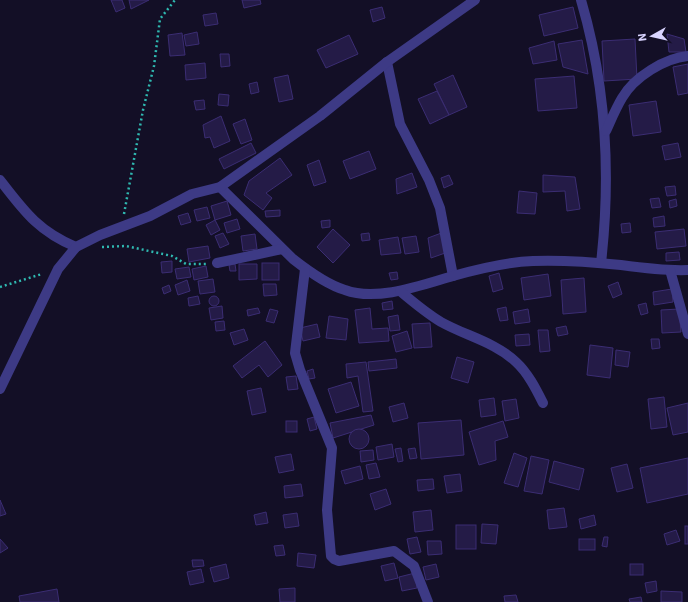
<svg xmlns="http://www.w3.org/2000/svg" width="688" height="602" font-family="'IBM Plex Sans',sans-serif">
<rect width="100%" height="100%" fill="#130f26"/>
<g fill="#241b47" stroke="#3b2d73">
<path d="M 111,0 L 122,0 L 125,8 L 116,12 Z"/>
<path d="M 129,0 L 149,0 L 131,9 Z"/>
<path d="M 242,0 L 260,0 L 261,4 L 244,8 Z"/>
<path d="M 382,7 L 385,18 L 373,22 L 370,10 Z"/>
<path d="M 573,7 L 578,28 L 544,36 L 539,15 Z"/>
<path d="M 216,13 L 218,24 L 205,26 L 203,15 Z"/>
<path d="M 197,32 L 199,44 L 186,46 L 184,35 Z"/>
<path d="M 182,33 L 185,55 L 170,56 L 168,35 Z"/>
<path d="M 667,34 L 684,39 L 686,52 L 669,52 Z"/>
<path d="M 349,35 L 358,54 L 326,68 L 317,50 Z"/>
<path d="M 635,39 L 637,79 L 604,81 L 602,41 Z"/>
<path d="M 582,40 L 588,74 L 563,67 L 558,44 Z"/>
<path d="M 554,41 L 557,60 L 533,64 L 529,48 Z"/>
<path d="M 220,54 L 229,54 L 230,66 L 221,67 Z"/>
<path d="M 205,63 L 206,78 L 186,80 L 185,65 Z"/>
<path d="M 688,64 L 688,93 L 678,95 L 673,67 Z"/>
<path d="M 288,75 L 293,99 L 279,102 L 274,78 Z"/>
<path d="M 453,75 L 467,107 L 449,115 L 434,84 Z"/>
<path d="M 574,76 L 577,108 L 538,111 L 535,79 Z"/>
<path d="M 257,82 L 259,92 L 251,94 L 249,84 Z"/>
<path d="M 437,91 L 449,115 L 430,124 L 418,99 Z"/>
<path d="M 219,94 L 229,95 L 228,106 L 218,105 Z"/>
<path d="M 204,100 L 205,109 L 196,110 L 194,101 Z"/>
<path d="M 656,101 L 661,132 L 633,136 L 629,105 Z"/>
<path d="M 221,116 L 230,141 L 214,148 L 210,137 L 205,138 L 203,125 Z"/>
<path d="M 245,119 L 252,140 L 241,144 L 233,124 Z"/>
<path d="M 251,143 L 256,153 L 224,169 L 219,159 Z"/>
<path d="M 678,143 L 681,157 L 665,160 L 662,146 Z"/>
<path d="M 369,151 L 376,169 L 350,179 L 343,161 Z"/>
<path d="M 280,158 L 292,175 L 266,193 L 272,198 L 263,210 L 244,195 L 249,181 Z"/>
<path d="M 319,160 L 326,182 L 314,186 L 307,165 Z"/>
<path d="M 412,173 L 417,187 L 397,194 L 396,179 Z"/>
<path d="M 449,175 L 453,184 L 444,188 L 441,178 Z"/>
<path d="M 543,175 L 575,177 L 580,209 L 567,211 L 565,191 L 543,192 Z"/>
<path d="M 675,186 L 676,195 L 667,196 L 665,187 Z"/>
<path d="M 519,191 L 537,193 L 535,214 L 517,213 Z"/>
<path d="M 659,198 L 661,207 L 652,208 L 650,199 Z"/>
<path d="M 676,199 L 677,206 L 670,208 L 669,201 Z"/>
<path d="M 227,201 L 231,215 L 215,220 L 211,206 Z"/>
<path d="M 207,207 L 210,218 L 197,221 L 194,210 Z"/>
<path d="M 280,210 L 280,216 L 266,217 L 265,211 Z"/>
<path d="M 188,213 L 191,222 L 181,225 L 178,216 Z"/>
<path d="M 664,216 L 665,226 L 654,227 L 653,218 Z"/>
<path d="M 237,219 L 240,229 L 227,233 L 224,223 Z"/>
<path d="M 215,220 L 220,230 L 211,235 L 206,225 Z"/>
<path d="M 330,220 L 330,227 L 322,228 L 321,221 Z"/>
<path d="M 630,223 L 631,232 L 622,233 L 621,224 Z"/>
<path d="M 333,229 L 350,245 L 333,263 L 317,247 Z"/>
<path d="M 684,229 L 686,246 L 657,249 L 655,232 Z"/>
<path d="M 444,232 L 448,252 L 431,258 L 428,238 Z"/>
<path d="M 223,233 L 229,244 L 220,248 L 215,236 Z"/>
<path d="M 369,233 L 370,240 L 362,241 L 361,234 Z"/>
<path d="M 255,234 L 257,249 L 243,251 L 241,236 Z"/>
<path d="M 416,236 L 419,252 L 405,254 L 402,238 Z"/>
<path d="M 398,237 L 401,253 L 381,255 L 379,240 Z"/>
<path d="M 208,246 L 210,258 L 189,262 L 187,249 Z"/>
<path d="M 679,252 L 680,260 L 666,261 L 666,253 Z"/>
<path d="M 172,261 L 172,272 L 162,273 L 161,262 Z"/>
<rect x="262" y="263" width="17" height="17"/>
<path d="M 235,264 L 236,271 L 230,271 L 229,265 Z"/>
<path d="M 239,264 L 257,264 L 257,279 L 239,280 Z"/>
<path d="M 206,266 L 208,277 L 194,280 L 192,269 Z"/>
<path d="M 189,267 L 191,277 L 177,279 L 175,269 Z"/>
<path d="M 397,272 L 398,279 L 391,280 L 389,273 Z"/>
<path d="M 499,273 L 503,289 L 493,292 L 489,276 Z"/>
<path d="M 548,274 L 551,296 L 524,300 L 521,278 Z"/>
<path d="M 584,278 L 586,312 L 563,314 L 561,280 Z"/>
<path d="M 213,279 L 215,292 L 200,294 L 198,281 Z"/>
<path d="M 187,280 L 190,291 L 178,295 L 175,285 Z"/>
<path d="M 618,282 L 622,294 L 613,298 L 608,286 Z"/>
<path d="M 263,284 L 276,284 L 277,295 L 264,296 Z"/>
<path d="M 169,285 L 171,291 L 164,294 L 162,288 Z"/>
<path d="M 672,289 L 673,302 L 654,305 L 653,292 Z"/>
<path d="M 198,296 L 200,304 L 189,306 L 188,298 Z"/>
<circle cx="214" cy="301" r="5"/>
<path d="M 392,301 L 393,309 L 383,310 L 382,303 Z"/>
<path d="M 646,303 L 648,313 L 641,315 L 638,305 Z"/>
<path d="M 222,306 L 223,318 L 211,320 L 209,308 Z"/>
<path d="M 506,307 L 508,320 L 500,321 L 497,309 Z"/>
<path d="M 258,308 L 260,313 L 248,316 L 247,310 Z"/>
<path d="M 370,308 L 372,329 L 388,328 L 389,341 L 359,343 L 355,310 Z"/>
<path d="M 270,309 L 278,311 L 274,323 L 266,321 Z"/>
<path d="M 528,309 L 530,322 L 515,324 L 513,312 Z"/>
<path d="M 679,309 L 681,332 L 662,333 L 661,310 Z"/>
<path d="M 398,315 L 400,330 L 390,331 L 388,317 Z"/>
<path d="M 329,316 L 348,319 L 346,340 L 326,338 Z"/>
<path d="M 224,321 L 225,330 L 216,331 L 215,322 Z"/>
<path d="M 430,323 L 432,347 L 414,348 L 412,324 Z"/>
<path d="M 317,324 L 320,337 L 303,341 L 300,328 Z"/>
<path d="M 566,326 L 568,334 L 558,336 L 556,328 Z"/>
<path d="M 244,329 L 248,340 L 234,345 L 230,333 Z"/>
<path d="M 538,330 L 548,330 L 550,351 L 540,352 Z"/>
<path d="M 407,331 L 412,348 L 396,352 L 392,336 Z"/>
<path d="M 529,334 L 530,345 L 516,346 L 515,335 Z"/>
<path d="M 651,339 L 659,339 L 660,348 L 652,349 Z"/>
<path d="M 265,341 L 282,365 L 268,377 L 259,365 L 242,378 L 233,366 Z"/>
<path d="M 590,345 L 613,348 L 610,378 L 587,375 Z"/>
<path d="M 616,350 L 630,352 L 628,367 L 615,365 Z"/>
<path d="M 457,357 L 474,362 L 468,383 L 451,378 Z"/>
<path d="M 396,359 L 397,368 L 369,371 L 368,362 Z"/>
<path d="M 366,362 L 373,411 L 363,412 L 358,376 L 347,378 L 346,364 Z"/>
<path d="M 313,369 L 315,378 L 309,379 L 307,371 Z"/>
<path d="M 296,376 L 298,389 L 288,390 L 286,377 Z"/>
<path d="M 351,382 L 359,406 L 336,413 L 328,389 Z"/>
<path d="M 261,388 L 266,412 L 252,415 L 247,391 Z"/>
<path d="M 664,397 L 667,427 L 651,429 L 648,399 Z"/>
<path d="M 494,398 L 496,415 L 481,417 L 479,400 Z"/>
<path d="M 516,399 L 519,418 L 505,421 L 502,401 Z"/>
<path d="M 404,403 L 408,418 L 393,422 L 389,407 Z"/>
<path d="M 688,403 L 688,432 L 673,435 L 667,408 Z"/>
<path d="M 371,415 L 374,425 L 333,438 L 330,423 Z"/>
<path d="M 314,417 L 317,429 L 310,431 L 307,419 Z"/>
<path d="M 461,420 L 464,455 L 421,459 L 418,423 Z"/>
<rect x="286" y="421" width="11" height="11"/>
<path d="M 503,421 L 508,437 L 495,441 L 496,460 L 479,465 L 469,432 Z"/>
<circle cx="359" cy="439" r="10"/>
<path d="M 392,444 L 394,457 L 378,460 L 376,447 Z"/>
<path d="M 401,448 L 403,461 L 398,462 L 395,449 Z"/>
<path d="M 415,448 L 417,458 L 410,459 L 408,449 Z"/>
<path d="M 373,450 L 374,460 L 361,462 L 360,451 Z"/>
<path d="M 514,453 L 527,458 L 518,487 L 504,483 Z"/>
<path d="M 291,454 L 294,470 L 279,473 L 275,457 Z"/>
<path d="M 531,456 L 549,460 L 542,494 L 524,491 Z"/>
<path d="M 688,458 L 688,494 L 647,503 L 640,468 Z"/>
<path d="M 554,461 L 584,469 L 579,490 L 549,482 Z"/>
<path d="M 376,463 L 380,477 L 369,479 L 366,465 Z"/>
<path d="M 627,464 L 633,488 L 617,492 L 611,468 Z"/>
<path d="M 360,466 L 363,479 L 345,484 L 341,471 Z"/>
<path d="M 460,474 L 462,491 L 447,493 L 444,476 Z"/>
<path d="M 433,479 L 434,489 L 418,491 L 417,480 Z"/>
<path d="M 301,484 L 303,496 L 285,498 L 284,486 Z"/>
<path d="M 386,489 L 391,504 L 375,510 L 370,494 Z"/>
<path d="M 0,500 L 6,514 L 0,516 Z"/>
<path d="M 564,508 L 567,527 L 549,529 L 547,510 Z"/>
<path d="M 431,510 L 433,530 L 415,532 L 413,512 Z"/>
<path d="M 266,512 L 268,523 L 256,525 L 254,515 Z"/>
<path d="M 297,513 L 299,526 L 285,528 L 283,515 Z"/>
<path d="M 594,515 L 596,525 L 581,529 L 579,519 Z"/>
<path d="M 482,524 L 498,525 L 496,544 L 481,543 Z"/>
<rect x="456" y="525" width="20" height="24"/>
<rect x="685" y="526" width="3" height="18"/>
<path d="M 676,530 L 680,541 L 667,545 L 664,534 Z"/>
<path d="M 417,537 L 421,552 L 410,554 L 407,539 Z"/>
<path d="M 604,537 L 608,537 L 607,547 L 602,546 Z"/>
<path d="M 0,539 L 8,548 L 0,553 Z"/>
<rect x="579" y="539" width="16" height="11"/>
<path d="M 427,541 L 441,541 L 442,554 L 428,555 Z"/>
<path d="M 283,545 L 285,555 L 276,556 L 274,546 Z"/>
<path d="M 298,553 L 316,555 L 314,568 L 297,566 Z"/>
<path d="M 192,560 L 203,560 L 204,566 L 193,567 Z"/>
<path d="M 394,563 L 398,578 L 385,581 L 381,566 Z"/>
<path d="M 226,564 L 229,578 L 214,582 L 210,568 Z"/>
<path d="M 436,564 L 439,577 L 426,580 L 423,567 Z"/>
<rect x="630" y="564" width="13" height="11"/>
<path d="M 201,569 L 204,582 L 190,585 L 187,572 Z"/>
<path d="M 415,573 L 417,588 L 402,591 L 399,577 Z"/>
<path d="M 656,581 L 657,591 L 647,593 L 645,583 Z"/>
<path d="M 295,588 L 295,602 L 280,602 L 279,589 Z"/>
<path d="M 57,589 L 59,602 L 20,602 L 19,596 Z"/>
<path d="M 661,591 L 682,592 L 682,602 L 661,602 Z"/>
<path d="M 516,595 L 518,602 L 505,602 L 504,596 Z"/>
<path d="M 641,597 L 642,602 L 630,602 L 629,599 Z"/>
</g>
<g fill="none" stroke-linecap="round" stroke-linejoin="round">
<g stroke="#2fb8b0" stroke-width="2.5" stroke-dasharray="2 3" stroke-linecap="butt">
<path d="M 124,214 L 143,110 L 154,66 L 160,19 L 175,0"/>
<path d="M 102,247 L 126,246 L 172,256 L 186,264 L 206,264"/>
<path d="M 0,287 L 42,274"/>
</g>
<g stroke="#3d3a85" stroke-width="10">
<path d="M 581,0 C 606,85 611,175 601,263"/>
<path d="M 387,62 L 400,124 L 429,180 L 440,208 L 453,276"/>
<path d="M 606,131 C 611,120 616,108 622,98 C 634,77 665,58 688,56"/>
<path d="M 0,180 C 24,211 38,231 76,247"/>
<path d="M 220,187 L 293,259 C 307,270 328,285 345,290 C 377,302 422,285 453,276 C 478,269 506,262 533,261 C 562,260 592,262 621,265 C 643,268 666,271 688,270"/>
<path d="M 217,263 L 282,249"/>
<path d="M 305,269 L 295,353 L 300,370 L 332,448 L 327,510 L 331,556 L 334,559 L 339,561 L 394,551 L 414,566 L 428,602"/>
<path d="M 670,270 L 688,334"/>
<path d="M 400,291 C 413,302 426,313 441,322 C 466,336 495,342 516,362 C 528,373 536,389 543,403"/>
<path d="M 0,389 L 58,269 L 76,247 L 100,235 L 150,216 L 192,194 L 220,187 L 320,116 L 387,62 L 475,0"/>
</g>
</g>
<g transform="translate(652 36) rotate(262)" stroke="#130f26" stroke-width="3" paint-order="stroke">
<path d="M0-3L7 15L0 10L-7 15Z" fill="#d9d4ff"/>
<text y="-6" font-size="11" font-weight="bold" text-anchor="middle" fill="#d9d4ff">N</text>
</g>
</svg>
